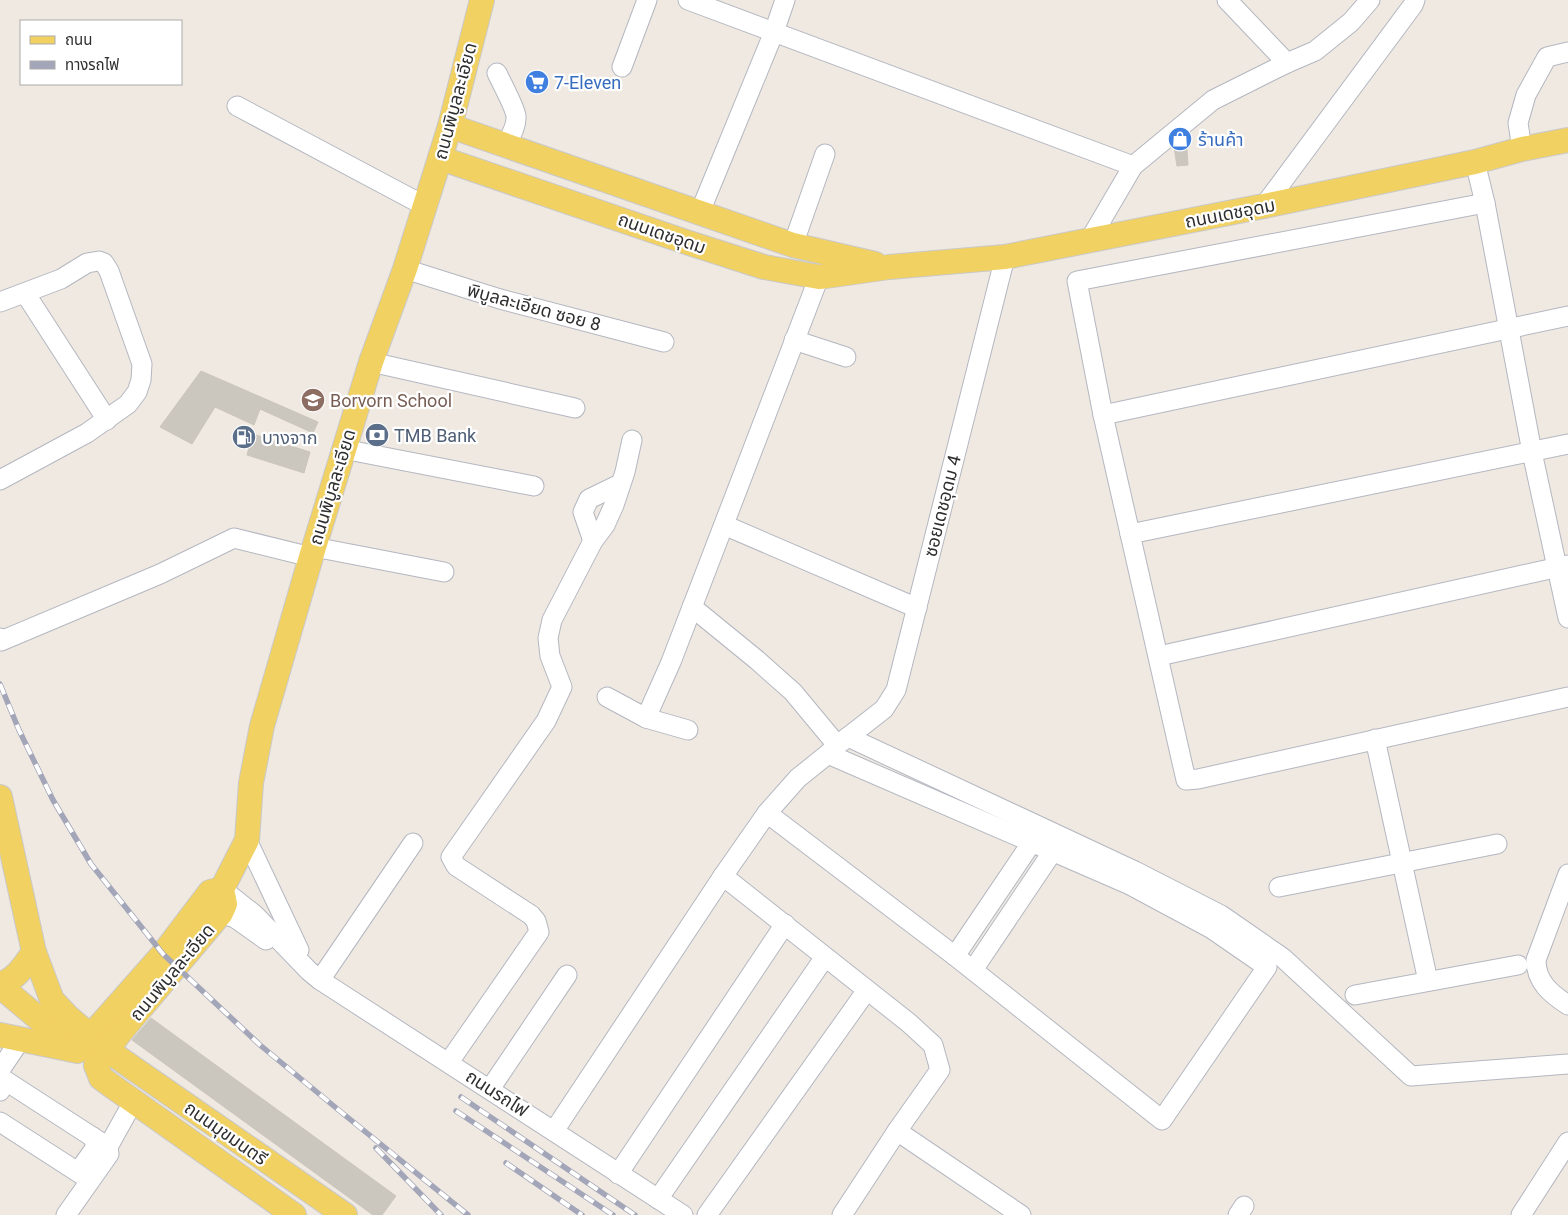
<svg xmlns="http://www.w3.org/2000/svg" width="1568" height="1215" font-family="Roboto,'Noto Sans Thai',sans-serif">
<rect width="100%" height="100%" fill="#efe9e1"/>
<g fill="#cbc7bf" stroke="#cbc5ba">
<path d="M 1186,137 L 1188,165 L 1177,166 L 1174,147 Z"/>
<path d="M 201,371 L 318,422 L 313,433 L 260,409 L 254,425 L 215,407 L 192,444 L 160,427 Z"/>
<path d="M 253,434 L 310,452 L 304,473 L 247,455 Z"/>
<path d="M 151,1018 L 396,1196 L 382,1215 L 373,1215 L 132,1040 Z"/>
</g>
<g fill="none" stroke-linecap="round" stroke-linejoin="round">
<g stroke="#b4b7c1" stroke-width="21">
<g id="minor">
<path d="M 688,0 L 1133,166"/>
<path d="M 1227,0 L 1287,63"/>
<path d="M 622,67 L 647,0"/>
<path d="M 497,73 C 501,82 515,107 516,116 C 517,126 510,137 506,145"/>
<path d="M 237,106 L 425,206"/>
<path d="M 1522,149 L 1518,123 L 1526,95 L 1547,57 L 1568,52"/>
<path d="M 1475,162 L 1485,203 L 1532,452 L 1568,618"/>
<path d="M 1485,203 L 1077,281 L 1103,415 L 1186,780 L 1198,779 L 1568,697"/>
<path d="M 1264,206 L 1413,5 L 1415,0"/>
<path d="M 700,212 L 774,32 L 785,0"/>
<path d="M 1089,241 L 1133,166 L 1213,100 L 1287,63 L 1315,51 L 1351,22 L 1370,0"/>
<path d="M 793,245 L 825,154"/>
<path d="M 405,269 L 500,299 L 664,342"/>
<path d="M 25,293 L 107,420"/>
<path d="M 0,302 L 61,279 L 87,263 L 99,261 L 104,263 L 109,271 L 142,364 L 141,380 L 137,392 L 128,404 L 87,433 L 0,480"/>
<path d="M 794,340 L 846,357"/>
<path d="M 371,362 L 575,408"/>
<path d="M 1103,415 L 1568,316"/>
<path d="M 343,449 L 534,486"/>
<path d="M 724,525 L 917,608"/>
<path d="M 1130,534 L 1568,444"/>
<path d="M 593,541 L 583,512 L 589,499 L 620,484"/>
<path d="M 314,547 L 444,572"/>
<path d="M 692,607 L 757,660 L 793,692 L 837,745"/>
<path d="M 0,638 L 1,641 L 160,574 L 234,538 L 311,557"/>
<path d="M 1159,656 L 1568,565"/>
<path d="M 607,697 L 646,718 L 688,730"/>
<path d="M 646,718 L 671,662 L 819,277"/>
<path d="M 848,737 L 884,709 L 896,690 L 1005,257"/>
<path d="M 1375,739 L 1428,981"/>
<path d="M 767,813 L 955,956 L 1162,1120 L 1267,967 L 1212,929 L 1128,884 L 828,754"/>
<path d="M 247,840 L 299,950"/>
<path d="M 1568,874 L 1536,960 C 1536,982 1551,994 1568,1005"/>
<path d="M 723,876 L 909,1023 L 933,1045 L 940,1070 L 897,1131 L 842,1215"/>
<path d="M 1279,887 L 1497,844"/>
<path d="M 222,889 L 255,915 L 309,971 L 320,980 L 683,1215"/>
<path d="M 221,913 L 235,918 L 266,940"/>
<path d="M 955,956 L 1032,842"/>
<path d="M 973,970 L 1053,851"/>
<path d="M 320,980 L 413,843"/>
<path d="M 1355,995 L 1518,965"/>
<path d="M 449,1062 L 539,932 L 536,921 L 531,915 L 456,866 L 451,857 L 546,721 L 562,687 L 550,656 L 548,638 L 552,620 L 593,541 L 605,525 L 614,505 L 625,472 L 632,440"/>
<path d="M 0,1070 L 21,1039"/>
<path d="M 490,1089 L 567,975"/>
<path d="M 0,1091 L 6,1081 L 108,1147"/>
<path d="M 0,1122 L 90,1180"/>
<path d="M 554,1131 L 723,876 L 767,813 L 798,778 L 828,754 L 837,745 L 848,737 L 1135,871 L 1221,915 L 1283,958 L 1411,1076 L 1568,1064"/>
<path d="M 897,1131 L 1021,1215"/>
<path d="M 78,1172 L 96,1147 L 93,1137"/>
<path d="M 618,1174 L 785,924"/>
<path d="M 658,1199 L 825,957"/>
<path d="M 66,1215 L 109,1154 L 108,1147 L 133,1102"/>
<path d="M 707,1215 L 867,990"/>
<path d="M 1238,1215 L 1244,1206"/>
<path d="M 1521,1215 L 1568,1142"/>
</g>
</g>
<g stroke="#c9c9c9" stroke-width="26">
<g id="major">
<path d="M 450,126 L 793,245 L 875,264"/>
<path d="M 440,158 L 689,243 L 764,267 L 819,277 L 889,267 L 1005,257 L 1264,206 L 1475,162 L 1522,149 L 1568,140"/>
<path d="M 0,797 L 34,952 L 52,1000 L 77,1051"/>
<path d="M 0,985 C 18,977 23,967 34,952"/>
<path d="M 0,986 L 69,1044"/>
<path d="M 52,1000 L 68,1017 L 107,1050 L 345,1215"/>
<path d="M 0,1035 L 73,1050"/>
<path d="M 80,1048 L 163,954 L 210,892 L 222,889"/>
<path d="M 96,1065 L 119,1034 L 221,913 L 225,904 L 222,889 L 247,840 L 251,783 L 262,726 L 311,557 L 371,362 L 405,269 L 440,158 L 450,126 L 482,0"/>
<path d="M 96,1065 L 101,1078 L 112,1086 L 294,1215"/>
</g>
</g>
<use href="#minor" stroke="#fff" stroke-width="19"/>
<use href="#major" stroke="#f2d163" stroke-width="24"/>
<g stroke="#a3a6b8" stroke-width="5.5">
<g id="rail">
<path d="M 0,684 L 19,730 L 53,800 L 91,864 L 163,954 L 260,1045 L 341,1112 L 468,1215"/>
<path d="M 461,1097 L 635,1215"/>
<path d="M 456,1111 L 613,1215"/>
<path d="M 376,1148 L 441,1215"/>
<path d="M 506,1163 L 582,1215"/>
</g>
</g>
<use href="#rail" stroke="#fff" stroke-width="4" stroke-dasharray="11" stroke-linecap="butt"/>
</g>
<defs>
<g id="supermarket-disc" transform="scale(1.25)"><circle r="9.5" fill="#3f7fe0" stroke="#fff"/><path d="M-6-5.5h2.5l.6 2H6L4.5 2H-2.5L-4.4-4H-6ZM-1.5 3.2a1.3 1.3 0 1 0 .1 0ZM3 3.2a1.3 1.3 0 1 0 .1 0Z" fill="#fff"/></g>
<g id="shop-disc" transform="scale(1.25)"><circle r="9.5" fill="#3f7fe0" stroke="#fff"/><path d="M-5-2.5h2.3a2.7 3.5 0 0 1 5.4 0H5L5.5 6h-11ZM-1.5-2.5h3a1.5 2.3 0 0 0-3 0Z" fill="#fff"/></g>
<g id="school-disc" transform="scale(1.25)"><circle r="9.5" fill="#8d6e63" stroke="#fff"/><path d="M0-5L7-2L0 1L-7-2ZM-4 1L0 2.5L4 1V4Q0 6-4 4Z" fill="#fff"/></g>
<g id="bank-disc" transform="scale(1.25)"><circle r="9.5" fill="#5c6f8a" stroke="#fff"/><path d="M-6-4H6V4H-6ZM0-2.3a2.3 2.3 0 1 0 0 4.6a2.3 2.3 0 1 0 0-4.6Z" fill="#fff"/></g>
<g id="fuel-disc" transform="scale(1.25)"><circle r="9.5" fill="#5c6f8a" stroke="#fff"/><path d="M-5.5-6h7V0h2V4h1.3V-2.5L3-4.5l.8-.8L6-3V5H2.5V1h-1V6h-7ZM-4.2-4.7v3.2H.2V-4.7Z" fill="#fff"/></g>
</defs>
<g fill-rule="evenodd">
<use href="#supermarket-disc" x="537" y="82"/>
<use href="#shop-disc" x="1180" y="139"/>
<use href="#school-disc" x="313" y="400"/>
<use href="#bank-disc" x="377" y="435"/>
<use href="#fuel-disc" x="244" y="437"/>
</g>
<g text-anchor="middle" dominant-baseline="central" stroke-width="4.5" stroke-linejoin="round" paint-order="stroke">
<g font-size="18" fill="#366cbe" stroke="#fff" text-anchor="start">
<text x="554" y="82">7-Eleven</text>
<text x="1198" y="139">ร้านค้า</text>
</g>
<g font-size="18" fill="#2e2e2e" stroke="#fff">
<text transform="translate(455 101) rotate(-75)">ถนนพิบูลละเอียด</text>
<text transform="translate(1230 213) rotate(-11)">ถนนเดชอุดม</text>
<text transform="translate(662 233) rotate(19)">ถนนเดชอุดม</text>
<text transform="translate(534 307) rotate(15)">พิบูลละเอียด ซอย 8</text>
<text transform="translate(332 487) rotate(-73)">ถนนพิบูลละเอียด</text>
<text transform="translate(942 506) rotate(-76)">ซอยเดชอุดม 4</text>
<text transform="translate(172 972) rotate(-50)">ถนนพิบูลละเอียด</text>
<text transform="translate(497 1093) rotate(33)">ถนนรถไฟ</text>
<text transform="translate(226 1133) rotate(35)">ถนนมุขมนตรี</text>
</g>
<g font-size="18" fill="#785e54" stroke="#fff" text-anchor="start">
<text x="330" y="400">Borvorn School</text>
</g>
<g font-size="18" fill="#4e5e75" stroke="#fff" text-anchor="start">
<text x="394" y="435">TMB Bank</text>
<text x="262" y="437">บางจาก</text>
</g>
</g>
<rect x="20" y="20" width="162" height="65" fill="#ffffff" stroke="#ababab"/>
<rect x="30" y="36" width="25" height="8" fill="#f2d163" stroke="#ababab"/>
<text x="65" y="45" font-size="15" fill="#2e2e2e">ถนน</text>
<rect x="30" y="61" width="25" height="8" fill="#a3a6b8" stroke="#ababab"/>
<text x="65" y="70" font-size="15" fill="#2e2e2e">ทางรถไฟ</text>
</svg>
